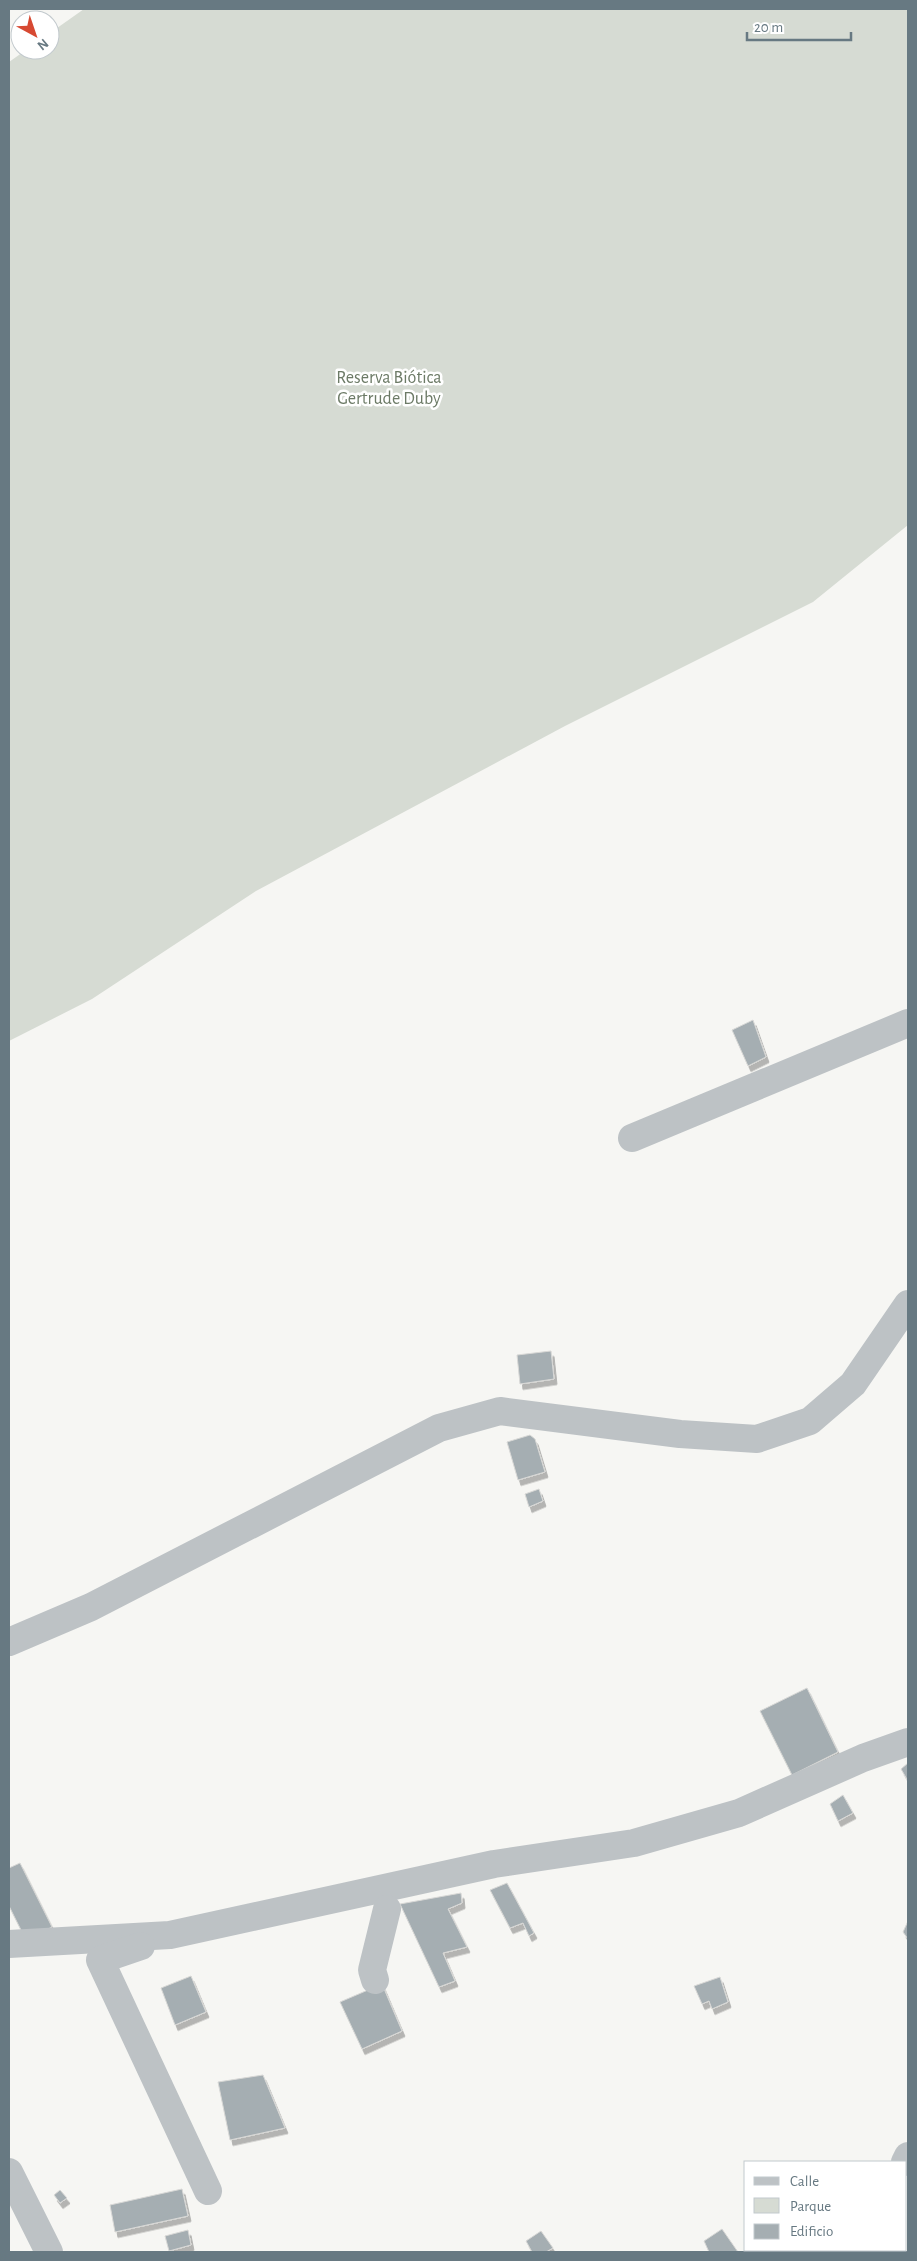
<svg xmlns="http://www.w3.org/2000/svg" width="917" height="2261" font-family="'Alegreya Sans',sans-serif">
<defs>
<filter id="shadow"><feDropShadow dx="3" dy="5.5" stdDeviation="0" flood-color="#0004"/></filter>
</defs>
<rect width="100%" height="100%" fill="#f6f6f3"/>
<path fill="#d6dbd3" d="M 84,9 L 908,9 L 908,525 L 813,602 L 565,726 L 256,891 L 92,999 L 9,1041 L 9,62 L 26,50 L 50,50 L 50,33 Z"/>
<g fill="#a5aeb2" stroke="#d8d8d6" filter="url(#shadow)">
<path d="M 753,1020 L 766,1057 L 748,1066 L 732,1030 Z"/>
<path d="M 551,1351 L 554,1379 L 520,1384 L 517,1355 Z"/>
<path d="M 530,1435 L 535,1439 L 545,1472 L 518,1480 L 507,1442 Z"/>
<path d="M 539,1489 L 543,1501 L 529,1507 L 525,1494 Z"/>
<path d="M 807,1688 L 838,1752 L 792,1775 L 760,1711 Z"/>
<path d="M 908,1763 L 908,1781 L 901,1769 Z"/>
<path d="M 843,1795 L 853,1813 L 838,1821 L 830,1804 Z"/>
<path d="M 20,1863 L 52,1927 L 26,1940 L 9,1906 L 9,1868 Z"/>
<path d="M 507,1883 L 534,1933 L 529,1936 L 523,1923 L 510,1928 L 490,1890 Z"/>
<path d="M 461,1893 L 462,1903 L 448,1909 L 467,1947 L 443,1953 L 455,1981 L 439,1987 L 400,1904 Z"/>
<path d="M 908,1921 L 908,1939 L 903,1932 Z"/>
<path d="M 191,1976 L 206,2012 L 175,2025 L 161,1988 Z"/>
<path d="M 720,1977 L 728,2002 L 712,2009 L 709,2001 L 702,2004 L 694,1986 Z"/>
<path d="M 382,1984 L 402,2031 L 362,2049 L 340,2002 Z"/>
<path d="M 263,2075 L 285,2128 L 230,2140 L 218,2082 Z"/>
<path d="M 182,2189 L 188,2216 L 115,2232 L 110,2205 Z"/>
<path d="M 60,2190 L 67,2198 L 60,2203 L 54,2195 Z"/>
<path d="M 722,2229 L 738,2252 L 709,2252 L 704,2241 Z"/>
<path d="M 188,2230 L 191,2245 L 169,2251 L 165,2236 Z"/>
<path d="M 541,2231 L 553,2248 L 546,2252 L 532,2252 L 526,2241 Z"/>
</g>
<g fill="none" stroke-linecap="round" stroke-linejoin="round">
<g stroke="#bdc2c5" stroke-width="28">
<path d="M 632,1138 L 908,1023"/>
<path d="M 9,1642 L 91,1607 L 439,1428 L 500,1411 L 680,1434 L 757,1439 L 810,1421 L 853,1384 L 908,1304"/>
<path d="M 9,1944 L 170,1935 L 494,1864 L 634,1843 L 739,1813 L 863,1758 L 908,1742"/>
<path d="M 141,1946 L 100,1960 L 208,2191"/>
<path d="M 375,1980 L 372,1970 L 387,1909"/>
<path d="M 905,2162 L 908,2156"/>
<path d="M 9,2172 L 49,2252"/>
<path d="M 840,2252 L 842,2250"/>
</g>
</g>
<g text-anchor="middle" dominant-baseline="central" stroke-width="5" stroke-linejoin="round" paint-order="stroke">
<g font-size="18" fill="#6c7a66" stroke="#fff">
<text x="389" y="378">Reserva Biótica<tspan x="389" dy="21">Gertrude Duby</tspan></text>
</g>
</g>
<rect width="917" height="2261" fill="none" stroke="#677982" stroke-width="20"/>
<rect x="744" y="2161" width="162" height="90" fill="#ffffff" stroke="#c2c9cd"/>
<rect x="754" y="2177" width="25" height="8" fill="#bdc2c5" stroke="#c2c9cd"/>
<text x="790" y="2186" font-size="15" fill="#677982">Calle</text>
<rect x="754" y="2198" width="25" height="15" fill="#d6dbd3" stroke="#c2c9cd"/>
<text x="790" y="2211" font-size="15" fill="#677982">Parque</text>
<rect x="754" y="2224" width="25" height="15" fill="#a5aeb2" stroke="#c2c9cd"/>
<text x="790" y="2236" font-size="15" fill="#677982">Edificio</text>
<g transform="translate(35 35) rotate(140)"><circle r="24" fill="#ffffff" stroke="#c2c9cd"/>
<path d="M0-4L9 19L0 12L-9 19Z" fill="#d74932"/>
<text y="-8" font-size="14" font-weight="bold" text-anchor="middle" fill="#677982">N</text>
</g>
<path d="M747 32v8h104v-8" fill="none" stroke="#677982" stroke-width="2.5"/>
<text x="754" y="32" font-size="15" fill="#677982" stroke="#ffffff" stroke-width="4" paint-order="stroke">20 m</text>
</svg>
